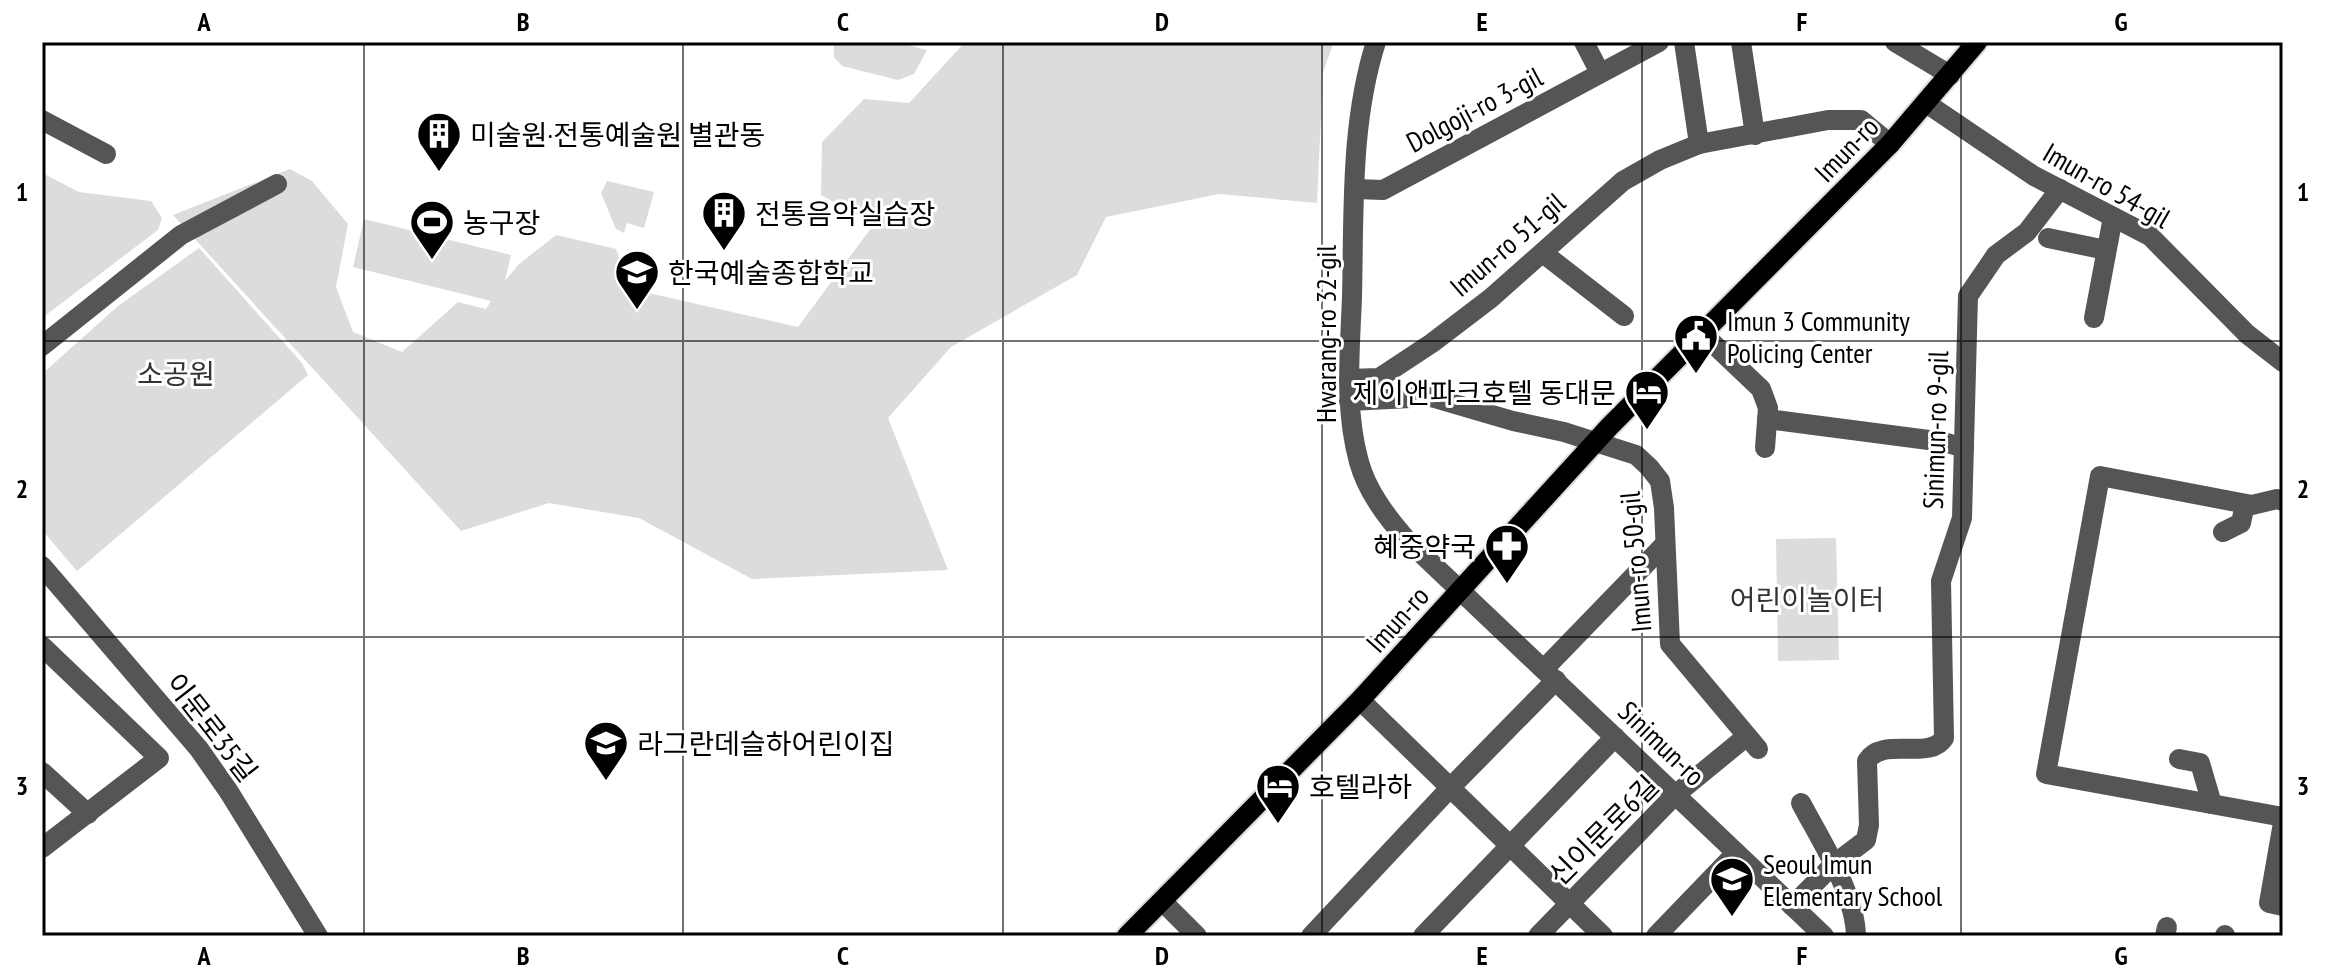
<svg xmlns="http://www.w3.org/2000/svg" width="2325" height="978" font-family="'PT Sans Narrow','Noto Sans KR',sans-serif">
<rect width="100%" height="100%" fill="#fff"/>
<g fill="#dcdcdc">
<path d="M 834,42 L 896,42 L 927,50 L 914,74 L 898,80 L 842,66 L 834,57 Z"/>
<path d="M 965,42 L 1334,42 L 1323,72 L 1317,203 L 1219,194 L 1106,217 L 1077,275 L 951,347 L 888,418 L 948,570 L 752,579 L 639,518 L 549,503 L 461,531 L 173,215 L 290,169 L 312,181 L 348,224 L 336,287 L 353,332 L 402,352 L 458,302 L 486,309 L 491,301 L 353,267 L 364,219 L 511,255 L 505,281 L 518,265 L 556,235 L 616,249 L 631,289 L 798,327 L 874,224 L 821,195 L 822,142 L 864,99 L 909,103 Z"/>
<path d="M 42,173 L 79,192 L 151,201 L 162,218 L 158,230 L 42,318 Z"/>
<path d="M 607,181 L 654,192 L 644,228 L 627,223 L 624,233 L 616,229 L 601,193 Z"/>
<path d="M 199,248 L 302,363 L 308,375 L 77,571 L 42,530 L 42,374 L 118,306 Z"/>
<path d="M 1836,538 L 1839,660 L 1778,661 L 1776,539 Z"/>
</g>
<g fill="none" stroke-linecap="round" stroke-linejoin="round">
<g stroke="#dbdbdb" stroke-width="24">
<path id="major" d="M 1127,936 L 1360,700 L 1609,427 L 1890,144 L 1977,42"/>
</g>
<g stroke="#555" stroke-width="20">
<path d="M 1376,42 C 1350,123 1354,213 1352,297 C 1350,351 1344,408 1359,462 C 1367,491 1386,516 1406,539 L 1824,936"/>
<path d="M 1584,42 L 1600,73"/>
<path d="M 1684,42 L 1699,144"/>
<path d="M 1741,42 L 1755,135"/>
<path d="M 1895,42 L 1950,75"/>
<path d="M 1926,103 L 2034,176 L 2150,236 L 2247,334 L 2283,362"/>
<path d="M 42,120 L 106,154"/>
<path d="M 1355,189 L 1383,190 L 1659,42"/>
<path d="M 2048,238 L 2106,250"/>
<path d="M 1543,253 L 1624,316"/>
<path d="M 2094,318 L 2113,217"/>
<path d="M 1702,333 L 1761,389 L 1768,408 L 1765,448"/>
<path d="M 42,346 L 181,235 L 277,184"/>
<path d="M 1349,379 L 1379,378 L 1432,343 L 1491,298 L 1623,181 L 1660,160 L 1699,144 L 1828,120 L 1861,120 L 1890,144"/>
<path d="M 1349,401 L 1431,397 L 1513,421 L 1564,432 L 1636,455 L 1649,467 L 1660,481 L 1664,508 L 1670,644 L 1758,749"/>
<path d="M 1767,419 L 1944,442 L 1964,448"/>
<path d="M 2283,501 L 2277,499 L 2252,505 L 2100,476 L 2046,774 L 2283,817"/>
<path d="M 2223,532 L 2241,523 L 2245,504"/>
<path d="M 42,566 L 199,749 L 229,792 L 318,936"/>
<path d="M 42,646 L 159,758 L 42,848"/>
<path d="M 1544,669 L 1665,544"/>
<path d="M 1360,700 L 1603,936"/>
<path d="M 2179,759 L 2200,763 L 2212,804"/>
<path d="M 42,772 L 88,814"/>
<path d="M 1801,803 C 1821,841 1855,893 1856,936"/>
<path d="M 2283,823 L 2269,903 L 2283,906"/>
<path d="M 1162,901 L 1197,936"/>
<path d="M 1792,906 L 1833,865 L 1866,840 L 1869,825 L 1867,761 C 1882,736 1930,761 1944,738 L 1941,581 L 1962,518 L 1968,296 L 1996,255 L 2027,232 L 2060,189"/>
<path d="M 1311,936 L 1450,788 L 1556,680"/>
<path d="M 1423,936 L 1615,737"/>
<path d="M 1538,936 L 1675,795 L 1747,736"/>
<path d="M 1656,936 L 1736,853"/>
<path d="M 2165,936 L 2167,927"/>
<path d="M 2225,936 L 2225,935"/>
</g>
<use href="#major" stroke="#000" stroke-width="20"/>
</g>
<path fill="none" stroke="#000" stroke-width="2" stroke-opacity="0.55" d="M 364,42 L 364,936M 683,42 L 683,936M 1003,42 L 1003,936M 1322,42 L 1322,936M 1642,42 L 1642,936M 1961,42 L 1961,936M 42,341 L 2283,341M 42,637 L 2283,637"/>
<defs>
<g id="building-pin" transform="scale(2.3)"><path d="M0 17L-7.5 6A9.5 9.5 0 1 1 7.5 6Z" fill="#000" stroke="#fff"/><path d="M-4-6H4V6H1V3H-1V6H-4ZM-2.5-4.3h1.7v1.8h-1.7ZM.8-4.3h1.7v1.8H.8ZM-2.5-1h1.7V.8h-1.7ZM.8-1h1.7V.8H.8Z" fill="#fff"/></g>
<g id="stadium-pin" transform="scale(2.3)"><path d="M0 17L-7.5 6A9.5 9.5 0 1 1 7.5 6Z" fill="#000" stroke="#fff"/><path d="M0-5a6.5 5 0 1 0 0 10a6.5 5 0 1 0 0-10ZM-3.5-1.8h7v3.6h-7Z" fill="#fff"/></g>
<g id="university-pin" transform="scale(2.3)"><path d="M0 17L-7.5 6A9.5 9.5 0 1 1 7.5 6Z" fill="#000" stroke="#fff"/><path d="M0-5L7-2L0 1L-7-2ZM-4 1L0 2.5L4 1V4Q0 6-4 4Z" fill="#fff"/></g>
<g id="civic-pin" transform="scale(2.3)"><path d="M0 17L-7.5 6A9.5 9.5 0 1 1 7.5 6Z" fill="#000" stroke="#fff"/><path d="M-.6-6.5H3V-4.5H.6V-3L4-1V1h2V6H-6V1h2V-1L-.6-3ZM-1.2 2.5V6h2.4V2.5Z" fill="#fff"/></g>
<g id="hotel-pin" transform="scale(2.3)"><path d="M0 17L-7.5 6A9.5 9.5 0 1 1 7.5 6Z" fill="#000" stroke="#fff"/><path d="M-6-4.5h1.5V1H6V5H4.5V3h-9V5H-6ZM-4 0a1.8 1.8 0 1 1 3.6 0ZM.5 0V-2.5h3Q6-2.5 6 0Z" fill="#fff"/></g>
<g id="pharmacy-pin" transform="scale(2.3)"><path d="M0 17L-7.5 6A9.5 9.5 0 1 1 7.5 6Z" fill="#000" stroke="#fff"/><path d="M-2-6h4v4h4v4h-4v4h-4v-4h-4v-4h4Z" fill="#fff"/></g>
<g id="school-pin" transform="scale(2.3)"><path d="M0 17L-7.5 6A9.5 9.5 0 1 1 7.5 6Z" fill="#000" stroke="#fff"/><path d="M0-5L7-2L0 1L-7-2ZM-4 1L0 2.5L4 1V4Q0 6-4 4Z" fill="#fff"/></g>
</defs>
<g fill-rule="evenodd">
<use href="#building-pin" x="439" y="134"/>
<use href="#building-pin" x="724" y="213"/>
<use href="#stadium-pin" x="432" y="222"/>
<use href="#university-pin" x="637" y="272"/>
<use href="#civic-pin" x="1696" y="336"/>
<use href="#hotel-pin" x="1647" y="392"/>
<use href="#pharmacy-pin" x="1507" y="546"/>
<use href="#school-pin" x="606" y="743"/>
<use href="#hotel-pin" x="1278" y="786"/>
<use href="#school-pin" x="1732" y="879"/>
</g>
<g text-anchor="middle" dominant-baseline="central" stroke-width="6" stroke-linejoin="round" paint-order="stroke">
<g font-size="28" fill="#000" stroke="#fff">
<text transform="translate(1474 109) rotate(-28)">Dolgoji-ro 3-gil</text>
<text transform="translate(1846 149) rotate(-46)">Imun-ro</text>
<text transform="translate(2107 185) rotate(30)">Imun-ro 54-gil</text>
<text transform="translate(1507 244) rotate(-41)">Imun-ro 51-gil</text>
<text transform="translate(1325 334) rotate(-90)">Hwarang-ro 32-gil</text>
<text transform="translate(1935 430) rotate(-88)">Sinimun-ro 9-gil</text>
<text transform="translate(1635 562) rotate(-95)">Imun-ro 50-gil</text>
<text transform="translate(1397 619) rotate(-48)">Imun-ro</text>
<text transform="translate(212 727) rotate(52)">이문로35길</text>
<text transform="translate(1662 743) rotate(44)">Sinimun-ro</text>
<text transform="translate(1603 830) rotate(-45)">신이문로6길</text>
</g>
<g font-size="28" fill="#000" stroke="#fff" text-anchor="start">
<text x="470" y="134">미술원·전통예술원 별관동</text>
<text x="755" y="213">전통음악실습장</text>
<text x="463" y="222">농구장</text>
<text x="668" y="272">한국예술종합학교</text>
<text x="1727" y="320">Imun 3 Community<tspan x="1727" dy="32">Policing Center</tspan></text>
<text x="1616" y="392" text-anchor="end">제이앤파크호텔 동대문</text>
<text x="1476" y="546" text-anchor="end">혜중약국</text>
<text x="637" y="743">라그란데슬하어린이집</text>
<text x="1309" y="786">호텔라하</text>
<text x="1763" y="863">Seoul Imun<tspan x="1763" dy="32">Elementary School</tspan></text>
</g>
<g font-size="28" fill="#333" stroke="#fff">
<text x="176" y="373">소공원</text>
<text x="1807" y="599">어린이놀이터</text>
</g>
</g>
<rect width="2325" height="978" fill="none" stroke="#ffffff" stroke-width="88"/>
<rect x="44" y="44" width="2237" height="890" fill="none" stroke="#000" stroke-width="3"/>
<g font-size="26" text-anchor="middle" font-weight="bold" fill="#000">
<text x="204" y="31">A</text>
<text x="523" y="31">B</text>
<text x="843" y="31">C</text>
<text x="1162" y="31">D</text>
<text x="1482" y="31">E</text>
<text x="1802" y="31">F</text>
<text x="2121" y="31">G</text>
<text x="22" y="201">1</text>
<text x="2303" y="201">1</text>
<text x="22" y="498">2</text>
<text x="2303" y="498">2</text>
<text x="22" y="795">3</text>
<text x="2303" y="795">3</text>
<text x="204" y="965">A</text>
<text x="523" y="965">B</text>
<text x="843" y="965">C</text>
<text x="1162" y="965">D</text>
<text x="1482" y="965">E</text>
<text x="1802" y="965">F</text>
<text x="2121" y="965">G</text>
</g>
</svg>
